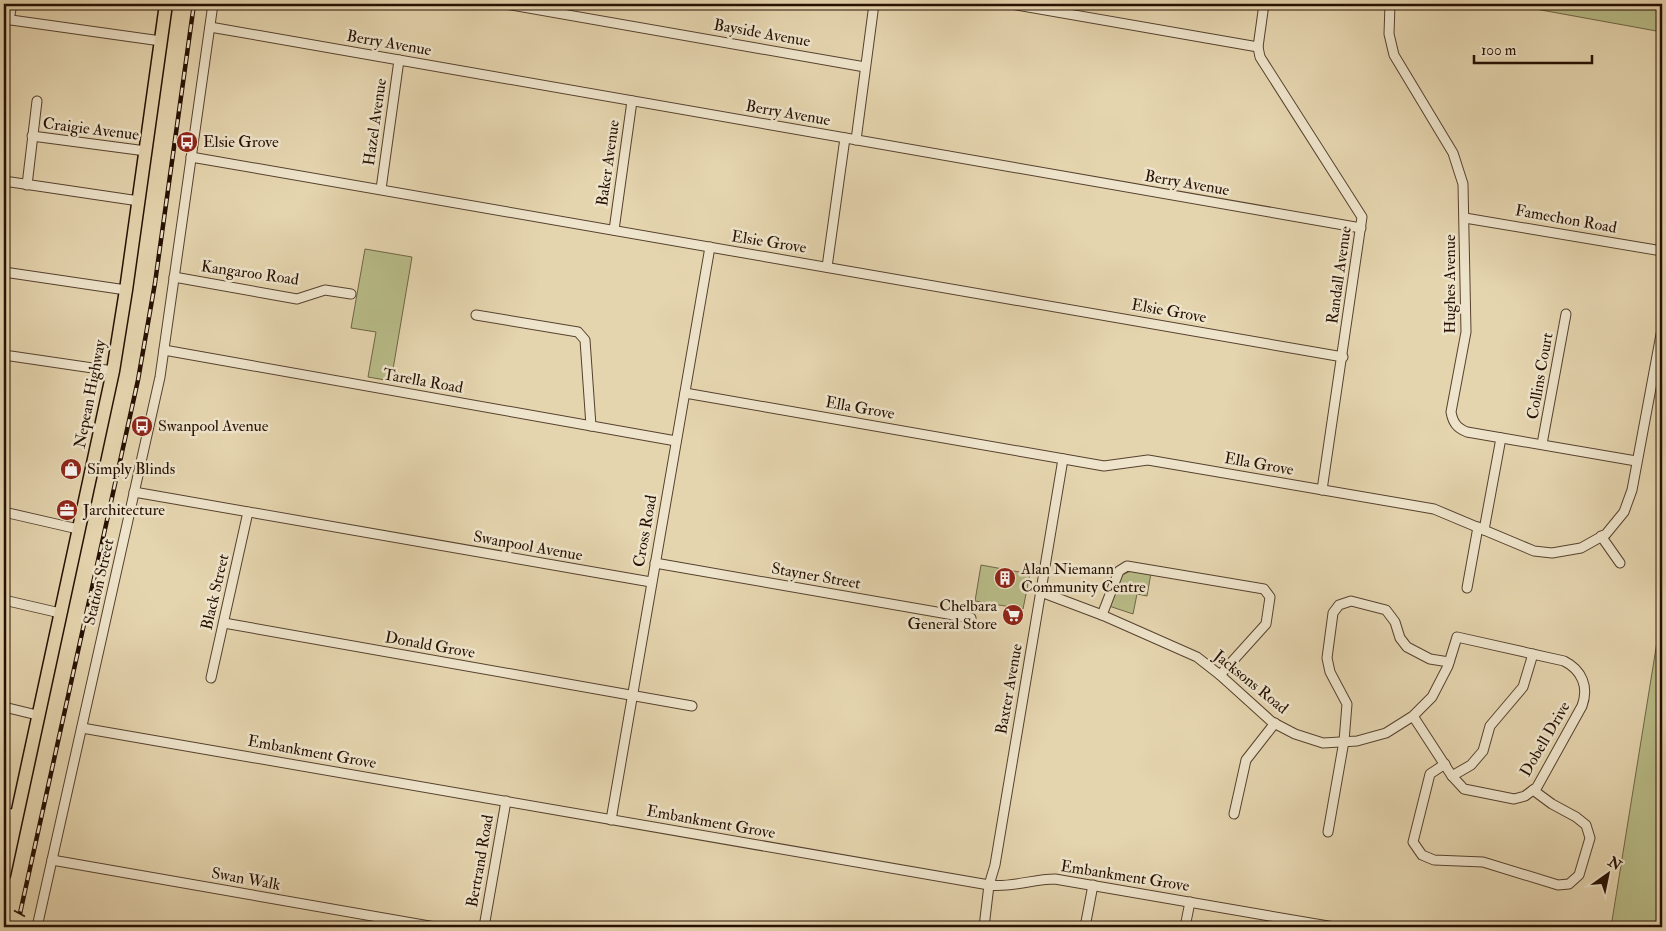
<svg xmlns="http://www.w3.org/2000/svg" width="1666" height="931" font-family="'IM FELL Double Pica',serif">
<rect width="100%" height="100%" fill="#e5d5af"/>
<filter id="stains"><feTurbulence type="fractalNoise" baseFrequency=".004" numOctaves="4"/><feColorMatrix values="0 0 0 0 .2 0 0 0 0 .09 0 0 0 0 .02 0 0 0 .5 -.17"/></filter>
<radialGradient id="worn" r=".72"><stop offset=".6" stop-color="#630" stop-opacity="0"/><stop offset="1" stop-color="#630" stop-opacity=".3"/></radialGradient>
<g fill="#b8bc88" stroke="#6f6646">
<path d="M 1508,4 L 1662,4 L 1662,32 Z"/>
<path d="M 365,249 L 412,257 L 391,381 L 368,377 L 376,332 L 351,328 Z"/>
<path d="M 981,565 L 1030,574 L 1023,609 L 975,601 Z"/>
<path d="M 1133,570 L 1151,573 L 1147,596 L 1137,594 L 1133,614 L 1109,606 L 1122,575 Z"/>
<path d="M 1662,611 L 1662,927 L 1611,927 Z"/>
</g>
<g fill="none" stroke-linecap="round" stroke-linejoin="round">
<g stroke="#56412e" stroke-width="11">
<g id="minor">
<path d="M 505,4 L 865,67"/>
<path d="M 1011,4 L 1258,47"/>
<path d="M 1264,4 L 1258,47 L 1260,57 L 1362,217 L 1322,490"/>
<path d="M 1390,4 L 1389,34 L 1394,55 L 1453,153 L 1463,184 L 1466,332 L 1451,412 C 1453,423 1457,428 1467,432 L 1636,461"/>
<path d="M 4,19 L 161,41"/>
<path d="M 9,20 L 12,4"/>
<path d="M 210,27 L 1361,228"/>
<path d="M 32,136 L 146,151"/>
<path d="M 856,140 L 874,4"/>
<path d="M 191,157 L 1343,357"/>
<path d="M 4,181 L 139,201"/>
<path d="M 27,185 L 37,101"/>
<path d="M 381,189 L 399,60"/>
<path d="M 1465,218 L 1662,251"/>
<path d="M 614,230 L 632,101"/>
<path d="M 827,267 L 845,138"/>
<path d="M 4,272 L 126,290"/>
<path d="M 174,277 L 297,299 L 325,290 L 351,294"/>
<path d="M 476,315 L 578,332 L 585,340 L 591,426"/>
<path d="M 164,350 L 676,441"/>
<path d="M 4,355 L 113,371"/>
<path d="M 685,393 L 1104,466 L 1148,460 L 1434,509 L 1534,551 L 1552,553 L 1581,548 L 1606,534 L 1624,512 L 1632,490 L 1662,329"/>
<path d="M 1542,444 L 1566,314"/>
<path d="M 134,492 L 651,582"/>
<path d="M 4,512 L 78,529"/>
<path d="M 1484,530 L 1501,438"/>
<path d="M 1601,536 L 1620,563"/>
<path d="M 655,563 L 971,618"/>
<path d="M 1467,588 L 1478,527"/>
<path d="M 1041,592 L 1102,615 L 1197,657 L 1220,675 L 1272,722 L 1295,734 L 1323,743 L 1357,741 L 1386,733 L 1413,716 L 1432,697 L 1448,666 L 1457,637 L 1564,661 C 1582,670 1589,687 1582,706 L 1537,787 L 1525,796 L 1514,799 L 1464,789 L 1452,776 L 1413,716"/>
<path d="M 4,600 L 60,613"/>
<path d="M 1102,615 L 1119,571 L 1127,566 L 1264,589 L 1270,597 L 1266,624 L 1220,675"/>
<path d="M 224,623 L 692,706"/>
<path d="M 211,678 L 248,512"/>
<path d="M 4,707 L 37,715"/>
<path d="M 82,728 L 989,885 C 1011,888 1033,879 1055,879 L 1334,927"/>
<path d="M 1445,764 L 1430,774 L 1413,842 L 1422,855 L 1434,860 L 1483,862 L 1558,885 L 1569,884 L 1579,875 L 1590,838 L 1586,825 L 1576,817 L 1552,804 L 1533,790"/>
<path d="M 1452,776 L 1471,765 L 1483,751 L 1490,726 L 1523,687 L 1533,654"/>
<path d="M 4,812 L 16,815"/>
<path d="M 1234,814 L 1246,760 L 1275,723"/>
<path d="M 611,820 L 710,247"/>
<path d="M 1328,832 L 1344,741 L 1347,704 L 1330,672 L 1327,658 L 1333,613 L 1339,605 L 1351,601 L 1386,610 L 1395,622 L 1400,638 L 1407,647 L 1430,659 L 1449,662"/>
<path d="M 52,860 L 435,927"/>
<path d="M 37,927 L 160,377 L 213,4"/>
<path d="M 484,927 L 506,801"/>
<path d="M 984,927 L 989,885 L 995,865 L 1063,459"/>
<path d="M 1085,927 L 1093,885"/>
<path d="M 1185,927 L 1190,902"/>
</g>
</g>
<g stroke="#261003" stroke-width="14">
<path id="major" d="M 4,922 L 12,927"/>
</g>
<g stroke="#261003" stroke-width="15">
<path id="highway" d="M 4,875 L 113,371 L 126,290 L 166,4"/>
</g>
<use href="#minor" stroke="#eee4cb" stroke-width="9"/>
<use href="#major" stroke="#e5d5af" stroke-width="11"/>
<use href="#highway" stroke="#e5d5af" stroke-width="12"/>
<g stroke="#261003" stroke-width="4.5">
<path id="rail" d="M 17,927 L 138,380 L 155,283 L 194,4"/>
</g>
<use href="#rail" stroke="#eee4cb" stroke-width="2.5" stroke-dasharray="8" stroke-linecap="butt"/>
<g stroke="#261003" stroke-width="14" stroke-linecap="butt">
<path id="major-bridge" d="M 11,916 L 22,922"/>
</g>
<use href="#major-bridge" stroke="#e5d5af" stroke-width="11"/>
</g>
<defs>
<g id="bus-disc" transform="scale(1.125)"><circle r="9.5" fill="#8f2418" stroke="#eee4cb"/><path d="M-5-6H5V4H4V6H2V4H-2V6H-4V4H-5ZM-3.5-4V0h7V-4ZM-3.5 1.2v1.5H-2V1.2ZM2 1.2v1.5H3.5V1.2Z" fill="#fff"/></g>
<g id="shop-disc" transform="scale(1.125)"><circle r="9.5" fill="#8f2418" stroke="#eee4cb"/><path d="M-5-2.5h2.3a2.7 3.5 0 0 1 5.4 0H5L5.5 6h-11ZM-1.5-2.5h3a1.5 2.3 0 0 0-3 0Z" fill="#fff"/></g>
<g id="office-disc" transform="scale(1.125)"><circle r="9.5" fill="#8f2418" stroke="#eee4cb"/><path d="M-6-3h4V-5.5h4V-3h4V5H-6ZM-1-4.5V-3h2v-1.5ZM-6 0V1H6V0Z" fill="#fff"/></g>
<g id="building-disc" transform="scale(1.125)"><circle r="9.5" fill="#8f2418" stroke="#eee4cb"/><path d="M-4-6H4V6H1V3H-1V6H-4ZM-2.5-4.3h1.7v1.8h-1.7ZM.8-4.3h1.7v1.8H.8ZM-2.5-1h1.7V.8h-1.7ZM.8-1h1.7V.8H.8Z" fill="#fff"/></g>
<g id="supermarket-disc" transform="scale(1.125)"><circle r="9.5" fill="#8f2418" stroke="#eee4cb"/><path d="M-6-5.5h2.5l.6 2H6L4.5 2H-2.5L-4.4-4H-6ZM-1.5 3.2a1.3 1.3 0 1 0 .1 0ZM3 3.2a1.3 1.3 0 1 0 .1 0Z" fill="#fff"/></g>
</defs>
<g fill-rule="evenodd">
<use href="#bus-disc" x="187" y="142"/>
<use href="#bus-disc" x="142" y="426"/>
<use href="#shop-disc" x="71" y="469"/>
<use href="#office-disc" x="67" y="510"/>
<use href="#building-disc" x="1005" y="578"/>
<use href="#supermarket-disc" x="1013" y="615"/>
</g>
<g text-anchor="middle" dominant-baseline="central" stroke-width="5" stroke-linejoin="round" paint-order="stroke">
<g font-size="16" fill="#261003" stroke="#eee4cb">
<text transform="translate(762 33) rotate(10)">Bayside Avenue</text>
<text transform="translate(389 43) rotate(10)">Berry Avenue</text>
<text transform="translate(788 113) rotate(10)">Berry Avenue</text>
<text transform="translate(375 122) rotate(-82)">Hazel Avenue</text>
<text transform="translate(91 129) rotate(7)">Craigie Avenue</text>
<text transform="translate(608 163) rotate(-82)">Baker Avenue</text>
<text transform="translate(1187 183) rotate(10)">Berry Avenue</text>
<text transform="translate(1566 219) rotate(10)">Famechon Road</text>
<text transform="translate(769 242) rotate(9)">Elsie Grove</text>
<text transform="translate(250 273) rotate(8)">Kangaroo Road</text>
<text transform="translate(1339 275) rotate(-82)">Randall Avenue</text>
<text transform="translate(1450 284) rotate(-90)">Hughes Avenue</text>
<text transform="translate(1169 311) rotate(10)">Elsie Grove</text>
<text transform="translate(1540 376) rotate(-80)">Collins Court</text>
<text transform="translate(423 381) rotate(10)">Tarella Road</text>
<text transform="translate(90 394) rotate(-79)">Nepean Highway</text>
<text transform="translate(860 408) rotate(10)">Ella Grove</text>
<text transform="translate(1259 464) rotate(10)">Ella Grove</text>
<text transform="translate(645 531) rotate(-80)">Cross Road</text>
<text transform="translate(528 546) rotate(10)">Swanpool Avenue</text>
<text transform="translate(816 576) rotate(10)">Stayner Street</text>
<text transform="translate(99 582) rotate(-77)">Station Street</text>
<text transform="translate(215 592) rotate(-77)">Black Street</text>
<text transform="translate(430 645) rotate(10)">Donald Grove</text>
<text transform="translate(1251 682) rotate(39)">Jacksons Road</text>
<text transform="translate(1009 689) rotate(-80)">Baxter Avenue</text>
<text transform="translate(1545 739) rotate(-60)">Dobell Drive</text>
<text transform="translate(312 752) rotate(10)">Embankment Grove</text>
<text transform="translate(711 822) rotate(10)">Embankment Grove</text>
<text transform="translate(480 861) rotate(-80)">Bertrand Road</text>
<text transform="translate(1125 876) rotate(9)">Embankment Grove</text>
<text transform="translate(246 879) rotate(10)">Swan Walk</text>
</g>
<g font-size="16" fill="#261003" stroke="#eee4cb" text-anchor="start">
<text x="203" y="142">Elsie Grove</text>
<text x="158" y="426">Swanpool Avenue</text>
<text x="87" y="469">Simply Blinds</text>
<text x="83" y="510">Jarchitecture</text>
<text x="1021" y="569">Alan Niemann<tspan x="1021" dy="18">Community Centre</tspan></text>
<text x="997" y="606" text-anchor="end">Chelbara<tspan x="997" dy="18">General Store</tspan></text>
</g>
</g>
<rect width="1666" height="931" fill="none" stroke="#e5d5af" stroke-width="20"/>
<rect x="5" y="5" width="1656" height="921" fill="none" stroke="#261003" stroke-width="2.5"/>
<rect x="10" y="10" width="1646" height="911" fill="none" stroke="#261003"/>
<g transform="translate(1608 874) rotate(33)" stroke="#eee4cb" stroke-width="4" paint-order="stroke">
<path d="M0-4L9 19L0 12L-9 19Z" fill="#261003"/>
<text y="-8" font-size="14" font-weight="bold" text-anchor="middle" fill="#261003">N</text>
</g>
<path d="M1474 55v8h118v-8" fill="none" stroke="#261003" stroke-width="2.5"/>
<text x="1481" y="55" font-size="15" fill="#261003" stroke="#eee4cb" stroke-width="4" paint-order="stroke">100 m</text>
<rect width="100%" height="100%" filter="url(#stains)"/>
<rect width="100%" height="100%" fill="url(#worn)"/>
</svg>
